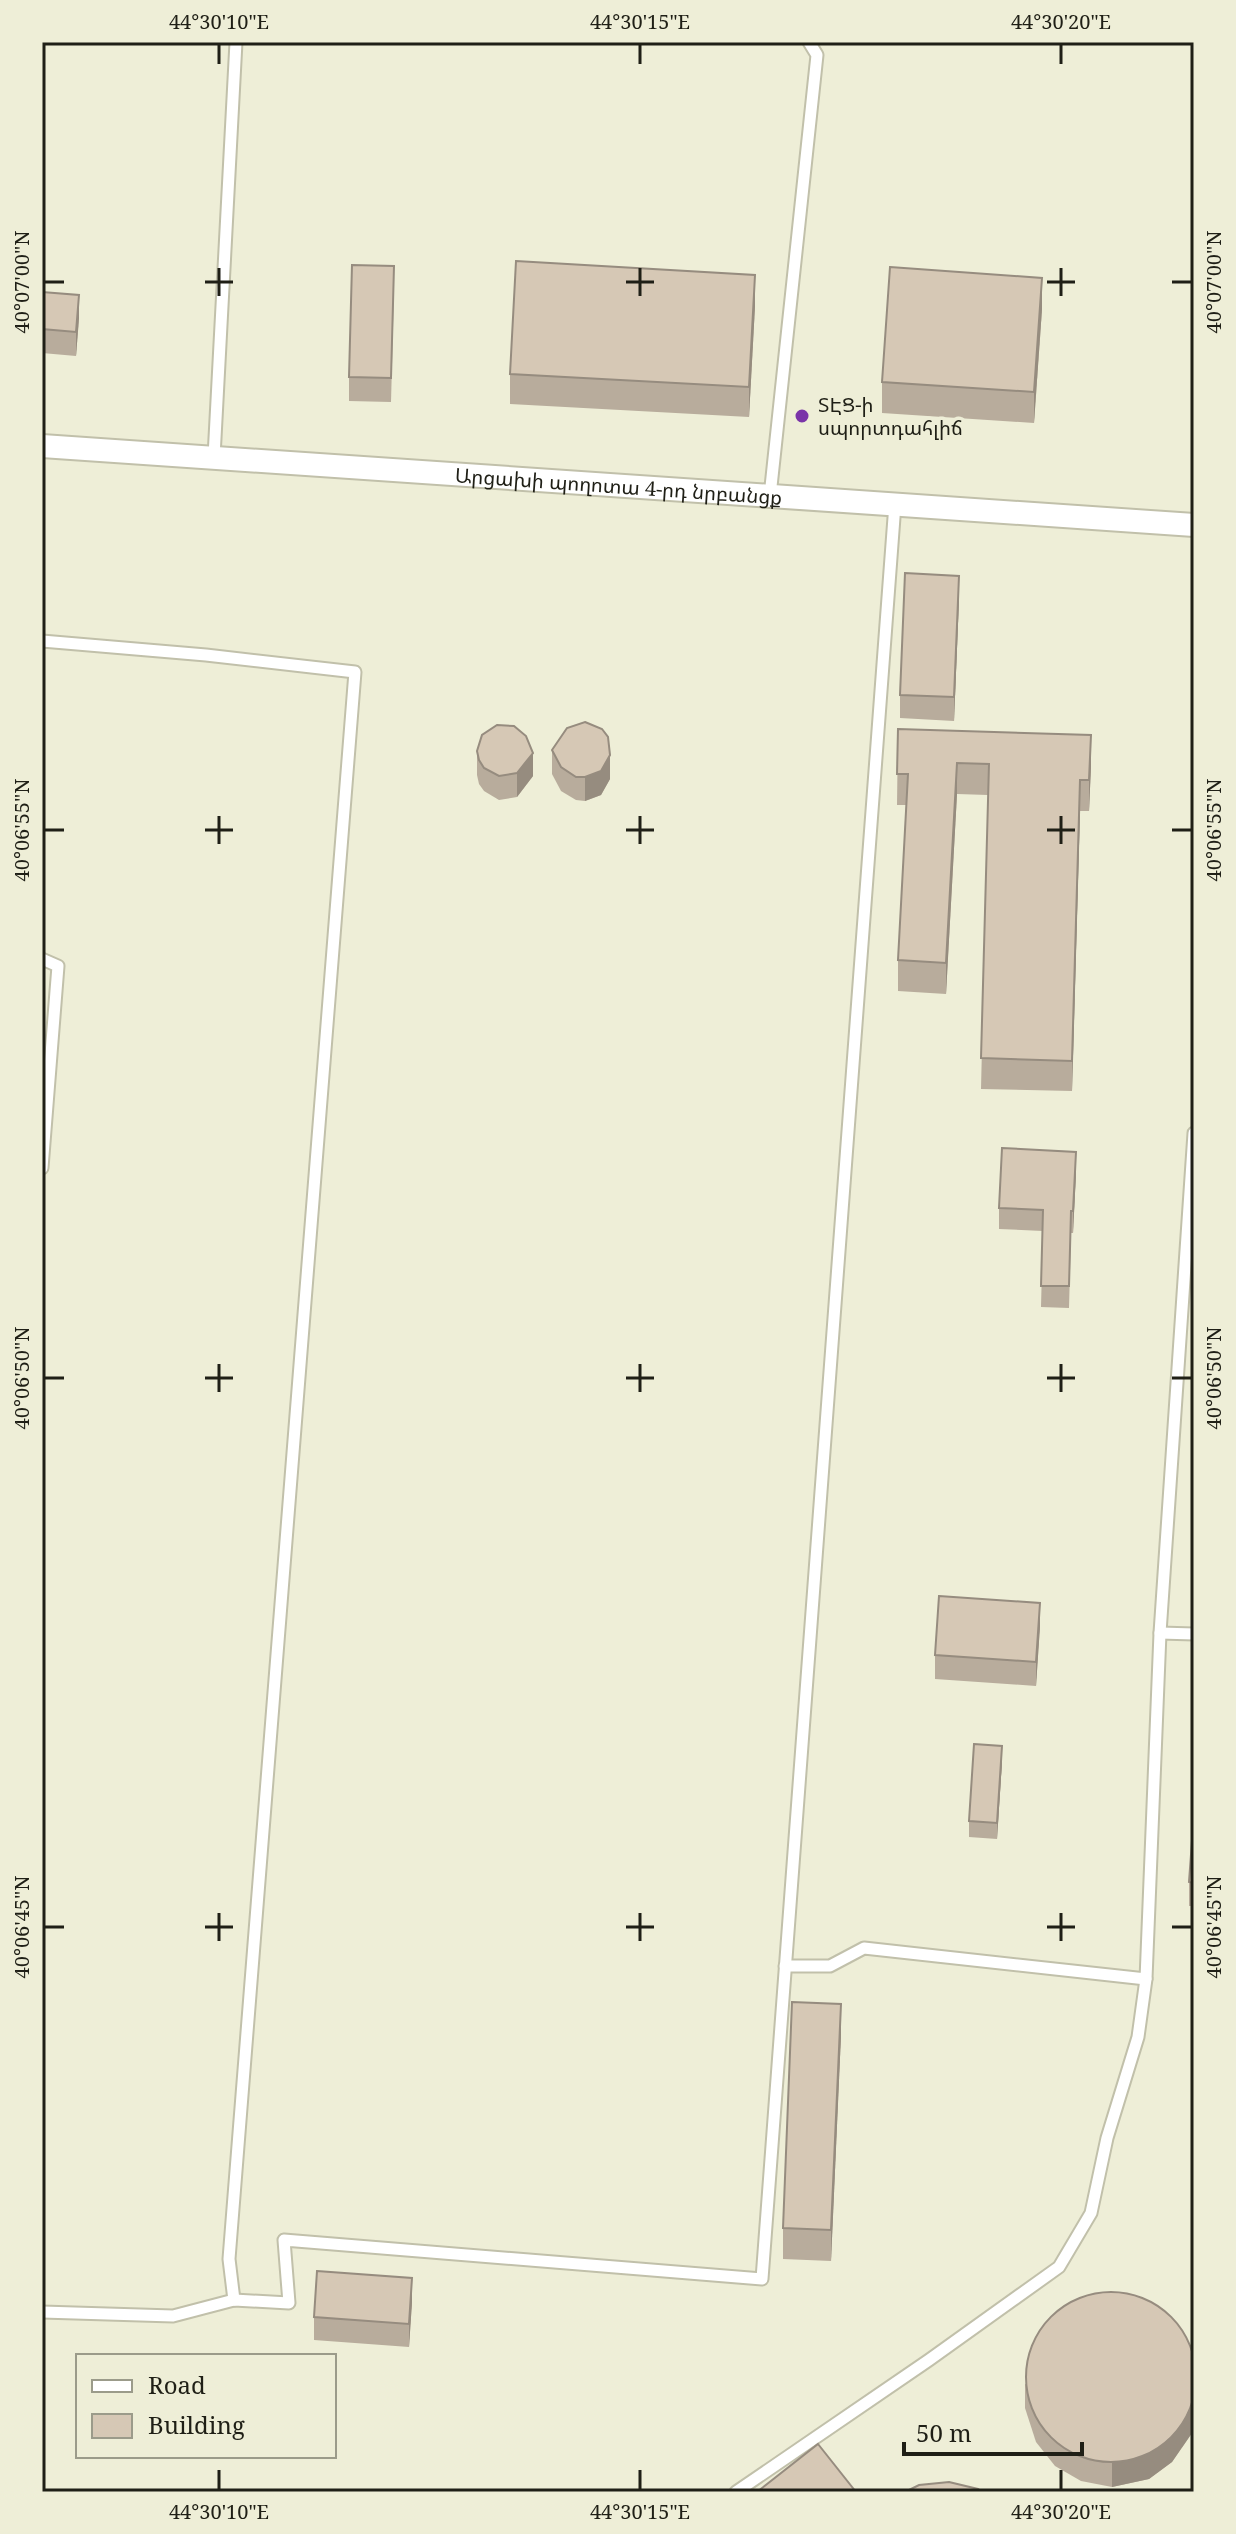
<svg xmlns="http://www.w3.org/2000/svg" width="1236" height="2534" font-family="'Noto Serif','Noto Sans Armenian',serif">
<rect width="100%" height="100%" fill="#eeeed7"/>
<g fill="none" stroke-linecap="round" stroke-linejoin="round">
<g stroke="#c1c0aa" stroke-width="15">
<g id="lane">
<path d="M 214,457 L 236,42"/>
<path d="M 770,496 L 817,55 L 809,42"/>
<path d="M 42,641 L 206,655 L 355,672 L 229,2259 L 234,2300"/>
<path d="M 42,959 L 58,966 L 42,1168"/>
<path d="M 1160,1633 L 1194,1634"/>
<path d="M 785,1966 L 830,1966 L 864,1948 L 1146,1979 L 1160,1633 L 1194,1133"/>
<path d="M 42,2312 L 173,2316 L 234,2300 L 289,2303 L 284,2240 L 762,2279 L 895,504"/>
<path d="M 736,2492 L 929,2360 L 1059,2267 L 1091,2213 L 1107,2138 L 1138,2037 L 1146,1979"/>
</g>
</g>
<g stroke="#c1c0aa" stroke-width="26">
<g id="street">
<path id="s1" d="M 42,446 L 1194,525"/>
</g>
</g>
<use href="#lane" stroke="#fff" stroke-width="11"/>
<use href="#street" stroke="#fff" stroke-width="22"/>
</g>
<g fill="#b8ac9c">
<path d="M 394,290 L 391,402 L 349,401 L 349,377 Z"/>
<path d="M 42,292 L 79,318 L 76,356 L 42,353 Z"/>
<path d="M 755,306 L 749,417 L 510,404 L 510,374 Z"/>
<path d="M 1042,309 L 1034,423 L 882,413 L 882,382 Z"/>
<path d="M 959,599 L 954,721 L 900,718 L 900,695 Z"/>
<path d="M 898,729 L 1091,766 L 1089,811 L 1080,811 L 1072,1091 L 981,1089 L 988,795 L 957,794 L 946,994 L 898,991 L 898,960 L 906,805 L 897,805 Z"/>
<path d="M 552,750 L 610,779 L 601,795 L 585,801 L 576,800 L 561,791 L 552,774 Z"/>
<path d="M 477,751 L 533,776 L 517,797 L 499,800 L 484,791 L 479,784 L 477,775 Z"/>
<path d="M 1076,1173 L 1073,1233 L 1071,1233 L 1069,1308 L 1041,1307 L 1043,1231 L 999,1229 L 999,1208 Z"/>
<path d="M 1040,1626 L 1036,1686 L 935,1679 L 935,1655 Z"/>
<path d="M 1002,1762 L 997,1839 L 969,1837 L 969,1821 Z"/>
<path d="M 1194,1813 L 1194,1906 L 1189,1906 L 1189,1882 Z"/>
<path d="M 841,2035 L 831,2261 L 783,2259 L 783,2228 Z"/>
<path d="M 412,2302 L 409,2347 L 314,2340 L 314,2317 Z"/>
<path d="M 1025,2384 L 1192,2433 L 1172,2462 L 1149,2479 L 1112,2487 L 1081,2481 L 1055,2466 L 1036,2442 L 1025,2408 Z"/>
</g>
<g fill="#968c7f">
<path d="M 755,275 L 755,306 L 749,417 L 749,387 Z"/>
<path d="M 1042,278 L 1042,309 L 1034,423 L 1034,392 Z"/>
<path d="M 79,295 L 79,318 L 76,356 L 76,332 Z"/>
<path d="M 959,576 L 959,599 L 954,721 L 954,697 Z"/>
<path d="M 1091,735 L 1091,766 L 1089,811 L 1089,780 Z"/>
<path d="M 533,753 L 533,776 L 517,797 L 517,773 Z"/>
<path d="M 610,755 L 610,779 L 601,795 L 585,801 L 585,777 Z"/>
<path d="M 957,763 L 957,794 L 946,994 L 946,963 Z"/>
<path d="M 1080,780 L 1080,811 L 1072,1091 L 1072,1061 Z"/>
<path d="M 1076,1152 L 1076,1173 L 1073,1233 L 1073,1211 Z"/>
<path d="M 1040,1603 L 1040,1626 L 1036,1686 L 1036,1662 Z"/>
<path d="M 1002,1746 L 1002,1762 L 997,1839 L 997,1823 Z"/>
<path d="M 841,2004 L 841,2035 L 831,2261 L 831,2230 Z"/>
<path d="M 412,2278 L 412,2302 L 409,2347 L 409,2324 Z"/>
<path d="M 1194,2399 L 1194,2422 L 1192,2433 L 1172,2462 L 1149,2479 L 1112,2487 L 1112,2463 Z"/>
</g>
<g fill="#d6c8b5" stroke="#968c7f" stroke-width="2">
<path d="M 516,261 L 755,275 L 749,387 L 510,374 Z"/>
<path d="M 352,265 L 394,266 L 391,378 L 349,377 Z"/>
<path d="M 890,267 L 1042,278 L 1034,392 L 882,382 Z"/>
<path d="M 42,292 L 79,295 L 76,332 L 42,329 Z"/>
<path d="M 905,573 L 959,576 L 954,697 L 900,695 Z"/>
<path d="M 585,722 L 602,729 L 608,737 L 610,755 L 601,771 L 585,777 L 576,777 L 561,767 L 552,750 L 567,728 Z"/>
<path d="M 497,725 L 514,726 L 526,736 L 533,753 L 517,773 L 499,776 L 484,768 L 479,760 L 477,751 L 482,735 Z"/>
<path d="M 898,729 L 1091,735 L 1089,780 L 1080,780 L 1072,1061 L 981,1058 L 989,764 L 957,763 L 946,963 L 898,960 L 908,774 L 897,774 Z"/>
<path d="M 1002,1148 L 1076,1152 L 1073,1211 L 1071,1211 L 1069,1286 L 1041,1286 L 1043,1210 L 999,1208 Z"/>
<path d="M 939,1596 L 1040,1603 L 1036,1662 L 935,1655 Z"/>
<path d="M 974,1744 L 1002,1746 L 997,1823 L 969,1821 Z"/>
<path d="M 1194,1813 L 1194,1883 L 1189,1882 Z"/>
<path d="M 792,2002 L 841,2004 L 831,2230 L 783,2228 Z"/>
<path d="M 317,2271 L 412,2278 L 409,2324 L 314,2317 Z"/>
<circle cx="1111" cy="2377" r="85"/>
<path d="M 818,2444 L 856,2492 L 757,2492 Z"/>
<path d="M 949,2482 L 978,2489 L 982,2492 L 905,2492 L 919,2485 Z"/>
</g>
<path fill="none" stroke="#1f1f16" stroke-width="3" d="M 219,44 L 219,64M 640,44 L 640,64M 1061,44 L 1061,64M 219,268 L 219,296M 640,268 L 640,296M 1061,268 L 1061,296M 44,282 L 64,282M 205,282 L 233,282M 626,282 L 654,282M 1047,282 L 1075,282M 1172,282 L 1192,282M 219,816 L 219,844M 640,816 L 640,844M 1061,816 L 1061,844M 44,830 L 64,830M 205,830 L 233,830M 626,830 L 654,830M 1047,830 L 1075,830M 1172,830 L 1192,830M 219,1364 L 219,1392M 640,1364 L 640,1392M 1061,1364 L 1061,1392M 44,1378 L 64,1378M 205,1378 L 233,1378M 626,1378 L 654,1378M 1047,1378 L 1075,1378M 1172,1378 L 1192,1378M 219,1913 L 219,1941M 640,1913 L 640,1941M 1061,1913 L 1061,1941M 44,1927 L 64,1927M 205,1927 L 233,1927M 626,1927 L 654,1927M 1047,1927 L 1075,1927M 1172,1927 L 1192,1927M 219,2470 L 219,2490M 640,2470 L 640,2490M 1061,2470 L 1061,2490"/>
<circle fill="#7a34a8" stroke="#eeeed7" stroke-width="3" cx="802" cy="416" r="8"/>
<g text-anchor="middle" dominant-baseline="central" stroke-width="7" stroke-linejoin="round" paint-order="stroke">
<g font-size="20" fill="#1f1f16" stroke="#eeeed7" text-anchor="start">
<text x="818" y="404">ՏԷՑ-ի<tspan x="818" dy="23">սպորտդահլիճ</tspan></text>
</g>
<g font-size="20" fill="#1f1f16" stroke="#eeeed7">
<text stroke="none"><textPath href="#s1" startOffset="578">Արցախի պողոտա 4-րդ նրբանցք</textPath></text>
</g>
</g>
<rect width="1236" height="2534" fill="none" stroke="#eeeed7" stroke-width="88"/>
<rect x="76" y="2354" width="260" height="104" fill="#eeeed7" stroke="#9b9b8a" stroke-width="2"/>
<rect x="92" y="2380" width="40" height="12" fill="#ffffff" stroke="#9b9b8a" stroke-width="2"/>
<text x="148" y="2394" font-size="24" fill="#1f1f16">Road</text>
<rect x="92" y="2414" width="40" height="24" fill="#d6c8b5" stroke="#9b9b8a" stroke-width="2"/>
<text x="148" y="2434" font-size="24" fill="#1f1f16">Building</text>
<path d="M904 2442v12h178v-12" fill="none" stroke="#1f1f16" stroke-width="4"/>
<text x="916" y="2442" font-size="24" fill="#1f1f16" stroke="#eeeed7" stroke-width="6" paint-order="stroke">50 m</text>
<rect x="44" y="44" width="1148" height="2446" fill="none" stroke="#1f1f16" stroke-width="3"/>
<g font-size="20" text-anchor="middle" fill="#1f1f16">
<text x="219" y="29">44°30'10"E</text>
<text x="640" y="29">44°30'15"E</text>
<text x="1061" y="29">44°30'20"E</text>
<text transform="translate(22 282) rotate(-90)" y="7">40°07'00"N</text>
<text transform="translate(1214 282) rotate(-90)" y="7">40°07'00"N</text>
<text transform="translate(22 830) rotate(-90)" y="7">40°06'55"N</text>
<text transform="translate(1214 830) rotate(-90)" y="7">40°06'55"N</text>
<text transform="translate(22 1378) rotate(-90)" y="7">40°06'50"N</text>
<text transform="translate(1214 1378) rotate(-90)" y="7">40°06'50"N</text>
<text transform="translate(22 1927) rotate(-90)" y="7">40°06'45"N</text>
<text transform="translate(1214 1927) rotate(-90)" y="7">40°06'45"N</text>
<text x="219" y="2519">44°30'10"E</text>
<text x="640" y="2519">44°30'15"E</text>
<text x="1061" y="2519">44°30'20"E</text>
</g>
</svg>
